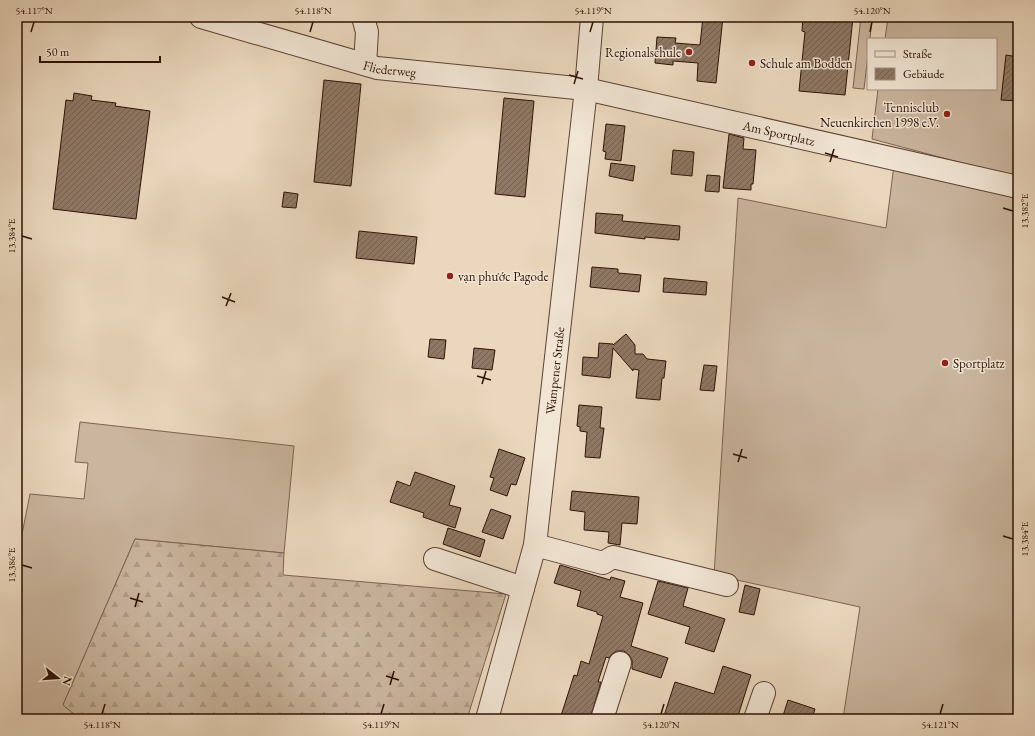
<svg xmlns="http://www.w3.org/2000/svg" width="1035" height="736" font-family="'EB Garamond',serif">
<defs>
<pattern id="forest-firs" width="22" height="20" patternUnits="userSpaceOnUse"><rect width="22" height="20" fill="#cab59e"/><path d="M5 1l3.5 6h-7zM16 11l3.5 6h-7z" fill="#ae9b87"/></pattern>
<pattern id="building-hatch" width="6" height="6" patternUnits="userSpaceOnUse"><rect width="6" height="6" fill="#8f7865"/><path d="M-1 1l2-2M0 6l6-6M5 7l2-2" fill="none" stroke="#756151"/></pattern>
</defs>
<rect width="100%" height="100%" fill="#ead7bd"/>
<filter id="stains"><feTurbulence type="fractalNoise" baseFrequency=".005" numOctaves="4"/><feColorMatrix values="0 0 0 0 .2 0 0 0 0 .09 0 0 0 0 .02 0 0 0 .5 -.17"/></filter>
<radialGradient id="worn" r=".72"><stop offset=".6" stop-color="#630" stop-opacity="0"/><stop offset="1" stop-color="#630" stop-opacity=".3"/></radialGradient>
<g fill="#cab59e" stroke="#7c6352">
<path d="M 861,17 L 872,17 L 870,39 L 868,39 L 868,54 L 864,89 L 853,88 Z"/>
<path d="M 888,17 L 1018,17 L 1018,178 L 872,139 L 878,89 L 996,89 L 996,39 L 885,39 Z"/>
<path d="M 894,165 L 1018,197 L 1018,719 L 843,719 L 860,607 L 714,575 L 738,198 L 886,228 Z"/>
<path d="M 80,422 L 294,446 L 284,553 L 135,539 L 63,705 L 80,719 L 17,719 L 17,539 L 21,539 L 30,494 L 84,499 L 88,463 L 75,462 Z"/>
</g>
<path fill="url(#forest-firs)" stroke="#7c6352" d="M 135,539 L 284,553 L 283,575 L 506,594 L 467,719 L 80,719 L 63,705 Z"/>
<g fill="url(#building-hatch)" stroke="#2d1105">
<path d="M 703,17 L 723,17 L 716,83 L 697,81 L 698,63 L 673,61 L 673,65 L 655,63 L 657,37 L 676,38 L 675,43 L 700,45 Z"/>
<path d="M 803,17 L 853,17 L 845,95 L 799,91 L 805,32 L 802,31 Z"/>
<path d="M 1006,55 L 1018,57 L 1018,101 L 1001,100 Z"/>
<path d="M 324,80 L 361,84 L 351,186 L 314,182 Z"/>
<path d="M 74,93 L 92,96 L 91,100 L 116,103 L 115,106 L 150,111 L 136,219 L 53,209 L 66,100 L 73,101 Z"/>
<path d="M 504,98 L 534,101 L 525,197 L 495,194 Z"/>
<path d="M 606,124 L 625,126 L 621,161 L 605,159 L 606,152 L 603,151 Z"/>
<path d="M 729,134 L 744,138 L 743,149 L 756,150 L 753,184 L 751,184 L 751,190 L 723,188 Z"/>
<path d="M 673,150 L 694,152 L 692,176 L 671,174 Z"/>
<path d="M 611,163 L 635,166 L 633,181 L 609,176 Z"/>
<path d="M 707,175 L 720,176 L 719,192 L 705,191 Z"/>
<path d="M 284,192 L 298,194 L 296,208 L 282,207 Z"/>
<path d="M 596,213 L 623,215 L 622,221 L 680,226 L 679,240 L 645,237 L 645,239 L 595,233 Z"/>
<path d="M 359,231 L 417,237 L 414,264 L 356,258 Z"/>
<path d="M 592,267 L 618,269 L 618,273 L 641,275 L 639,292 L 590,287 Z"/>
<path d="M 664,278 L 707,282 L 706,295 L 663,292 Z"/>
<path d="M 626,334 L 635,345 L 635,354 L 643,354 L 647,359 L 666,361 L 664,378 L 662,378 L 660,400 L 636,398 L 639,370 L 633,369 L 633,371 L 613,348 L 610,378 L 582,375 L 583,357 L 598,358 L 599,343 L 613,344 L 613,345 Z"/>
<path d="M 430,339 L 446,340 L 444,359 L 428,357 Z"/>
<path d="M 474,348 L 495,350 L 492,370 L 472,368 Z"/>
<path d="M 704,365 L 717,366 L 714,391 L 700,390 Z"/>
<path d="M 579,405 L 602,407 L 600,428 L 604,428 L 600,458 L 585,457 L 587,432 L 580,431 L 580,427 L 577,426 Z"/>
<path d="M 499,449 L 525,458 L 516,485 L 511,484 L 507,496 L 490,490 L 494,478 L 490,477 Z"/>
<path d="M 415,472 L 455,486 L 449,505 L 461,508 L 455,528 L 423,517 L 424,513 L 390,502 L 397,481 L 410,486 Z"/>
<path d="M 572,491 L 639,497 L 637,524 L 622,523 L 620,545 L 608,543 L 609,532 L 584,530 L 585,512 L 570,510 Z"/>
<path d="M 491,509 L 511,516 L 503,539 L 482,532 Z"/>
<path d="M 448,528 L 485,540 L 480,557 L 443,544 Z"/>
<path d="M 560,565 L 610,580 L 611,577 L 625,581 L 620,597 L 643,603 L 631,646 L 668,658 L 661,678 L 632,669 L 632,660 L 629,655 L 624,651 L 617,651 L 612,654 L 609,658 L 606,657 L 598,682 L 601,682 L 590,719 L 560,719 L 574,675 L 577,676 L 581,661 L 589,664 L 603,616 L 597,614 L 597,612 L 577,606 L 581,591 L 554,583 Z"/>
<path d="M 658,581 L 688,588 L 683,606 L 725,619 L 714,652 L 685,643 L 690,627 L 648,614 Z"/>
<path d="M 745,585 L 760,589 L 754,615 L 739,612 Z"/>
<path d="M 723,666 L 751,675 L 737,719 L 692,719 L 675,714 L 667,719 L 663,719 L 675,682 L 714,694 Z"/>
<path d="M 788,700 L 815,709 L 812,719 L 782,719 Z"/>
</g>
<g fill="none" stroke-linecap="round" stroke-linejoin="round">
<g stroke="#5c4233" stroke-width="24">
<g id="minor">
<path id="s1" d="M 201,17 L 377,68 L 586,89 L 1018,187"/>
<path d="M 363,17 L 367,32 L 365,64"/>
<path d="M 535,545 L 603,563 L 613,557 L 727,585"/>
<path d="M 435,559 L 523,588"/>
<path id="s2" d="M 487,719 L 535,545 L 586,89 L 592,17"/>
<path d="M 602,719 L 620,663"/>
<path d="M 755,719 L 764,693"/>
</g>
</g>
<use href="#minor" stroke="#f1e5d4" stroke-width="22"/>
</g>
<path fill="none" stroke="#2d1105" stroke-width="1.5" d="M 31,32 L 34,22M 310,32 L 313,22M 590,32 L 593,22M 870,32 L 872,22M 569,75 L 583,79M 574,84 L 578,71M 825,153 L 838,157M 830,162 L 834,149M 1003,208 L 1013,211M 22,236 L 32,239M 222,297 L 235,302M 226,306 L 231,293M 477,376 L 491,380M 482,384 L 486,371M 733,454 L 747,458M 738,462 L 742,449M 1003,536 L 1013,539M 22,565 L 32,568M 130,598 L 143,602M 135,607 L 139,593M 386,676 L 399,680M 390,685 L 394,671M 102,714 L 105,704M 381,714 L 384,704M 661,714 L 664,704M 940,714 L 943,704"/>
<g fill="#8f2418" stroke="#f1e5d4" stroke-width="1.5">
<circle cx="689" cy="52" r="4"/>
<circle cx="752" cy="63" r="4"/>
<circle cx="947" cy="114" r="4"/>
<circle cx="450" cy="276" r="4"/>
<circle cx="945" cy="363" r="4"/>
</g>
<g text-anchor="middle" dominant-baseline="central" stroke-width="3" stroke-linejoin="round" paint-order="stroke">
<g font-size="13" fill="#2d1105" stroke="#f1e5d4" text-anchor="start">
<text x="681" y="52" text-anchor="end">Regionalschule</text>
<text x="760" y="63">Schule am Bodden</text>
<text x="939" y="107" text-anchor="end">Tennisclub<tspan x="939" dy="15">Neuenkirchen 1998 e.V.</tspan></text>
<text x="458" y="276">vạn phước Pagode</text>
<text x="953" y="363">Sportplatz</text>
</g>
<g font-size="13" fill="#2d1105" stroke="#f1e5d4">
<text stroke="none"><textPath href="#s1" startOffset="196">Fliederweg</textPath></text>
<text stroke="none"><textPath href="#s1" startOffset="591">Am Sportplatz</textPath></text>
<text stroke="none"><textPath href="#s2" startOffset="356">Wampener Straße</textPath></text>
</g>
</g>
<rect width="1035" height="736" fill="none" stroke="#ead7bd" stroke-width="44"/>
<rect x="867" y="38" width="130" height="52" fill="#f1e5d4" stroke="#a39081"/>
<rect x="875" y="51" width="20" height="6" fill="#f1e5d4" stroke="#a39081"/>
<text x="903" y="58" font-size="12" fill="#2d1105">Straße</text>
<rect x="875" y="68" width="20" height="12" fill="url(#building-hatch)" stroke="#a39081"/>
<text x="903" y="78" font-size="12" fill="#2d1105">Gebäude</text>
<g transform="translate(58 678) rotate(107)" stroke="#f1e5d4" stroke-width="3" paint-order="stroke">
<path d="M0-3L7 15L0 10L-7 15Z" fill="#2d1105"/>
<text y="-6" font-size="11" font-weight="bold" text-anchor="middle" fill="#2d1105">N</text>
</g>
<path d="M40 56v6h120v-6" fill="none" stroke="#2d1105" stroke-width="2"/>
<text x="46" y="56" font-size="12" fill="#2d1105" stroke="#f1e5d4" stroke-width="3" paint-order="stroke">50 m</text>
<rect x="22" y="22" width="991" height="692" fill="none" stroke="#2d1105" stroke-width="1.5"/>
<g font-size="10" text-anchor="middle" fill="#2d1105">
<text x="34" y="14">54.117°N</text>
<text x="313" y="14">54.118°N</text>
<text x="593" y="14">54.119°N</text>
<text x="872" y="14">54.120°N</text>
<text transform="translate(1024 211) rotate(-90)" y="4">13.382°E</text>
<text transform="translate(11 236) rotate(-90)" y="4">13.384°E</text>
<text transform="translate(1024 539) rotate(-90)" y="4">13.384°E</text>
<text transform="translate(11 565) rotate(-90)" y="4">13.386°E</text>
<text x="102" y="728">54.118°N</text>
<text x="381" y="728">54.119°N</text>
<text x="661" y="728">54.120°N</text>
<text x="940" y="728">54.121°N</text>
</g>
<rect width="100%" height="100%" filter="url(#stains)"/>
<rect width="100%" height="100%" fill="url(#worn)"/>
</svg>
